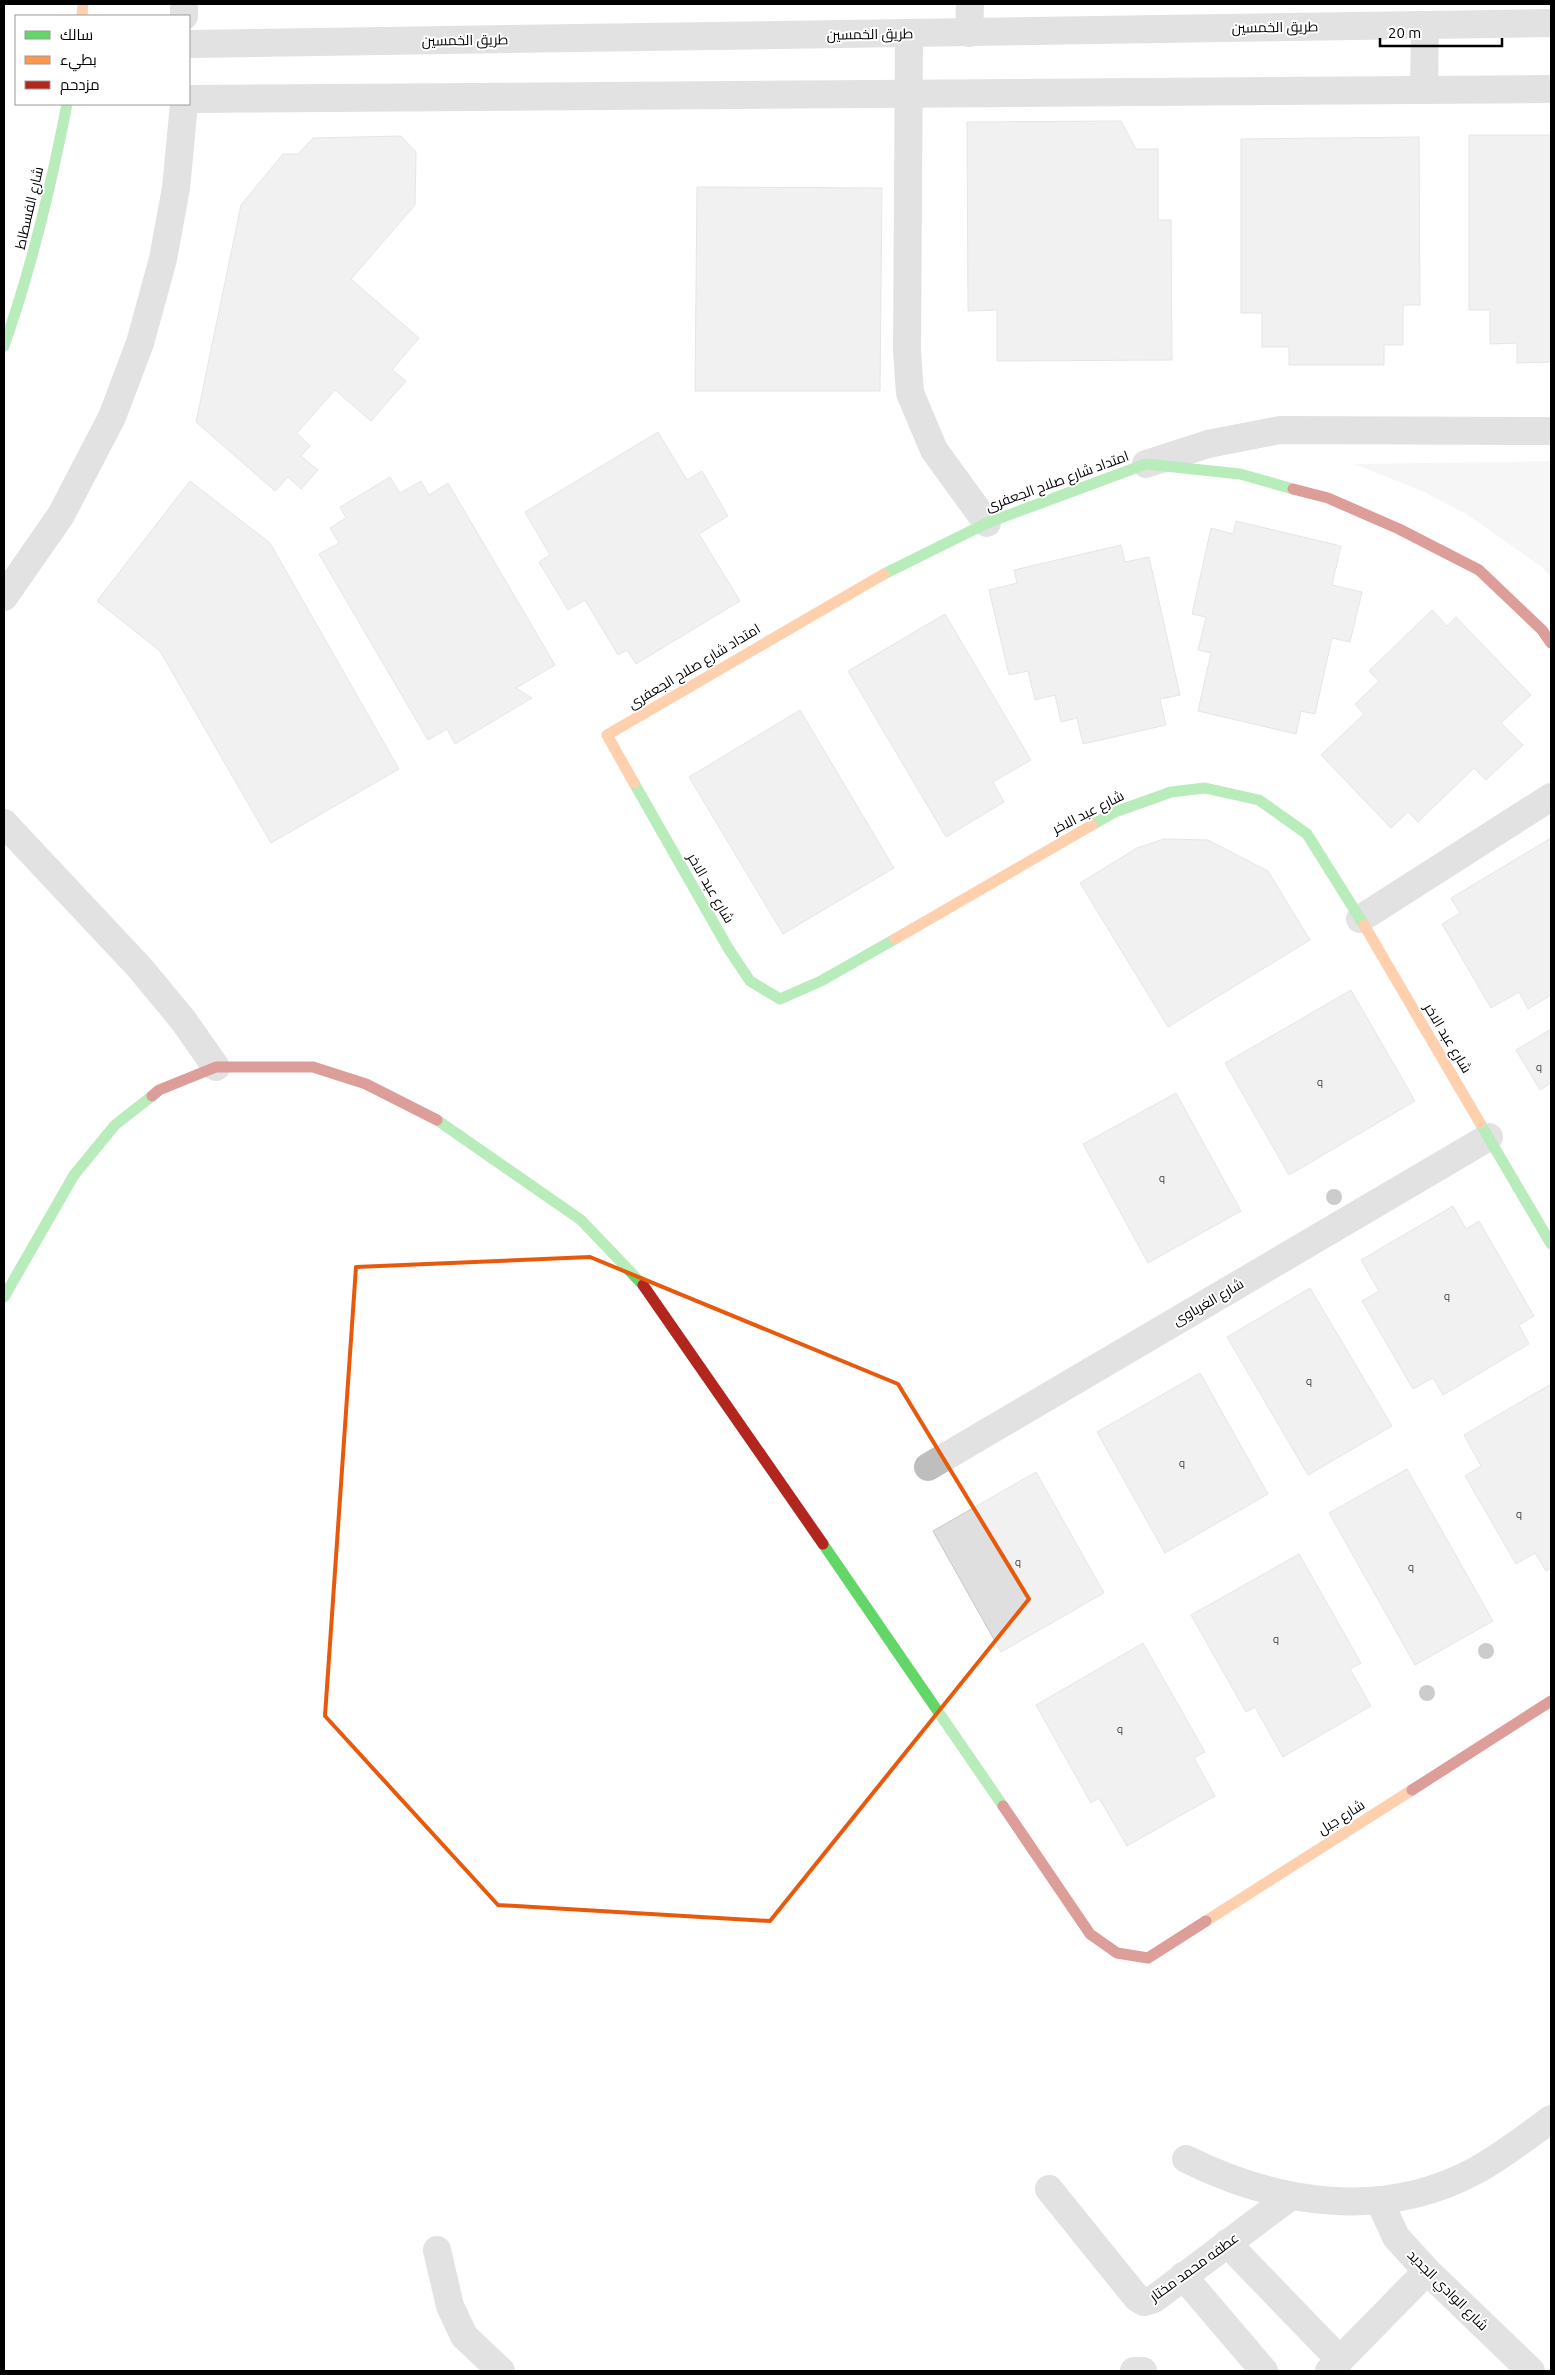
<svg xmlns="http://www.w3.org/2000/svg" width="1555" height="2375" font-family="Ubuntu,Cairo,sans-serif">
<rect width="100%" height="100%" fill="#fff"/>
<path fill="#ececec" d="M 1551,461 L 1551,577 L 1542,567 L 1466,514 L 1420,490 L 1354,464 Z"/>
<g fill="#dfdfdf" stroke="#c7c7c7">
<path d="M 1121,121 L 1136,149 L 1158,149 L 1158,220 L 1171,220 L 1172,360 L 997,361 L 997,310 L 968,311 L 967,122 Z"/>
<path d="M 1469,135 L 1551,135 L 1551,362 L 1517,363 L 1517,343 L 1490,344 L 1490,310 L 1469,310 Z"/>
<path d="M 401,136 L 416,152 L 415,205 L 351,279 L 419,338 L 392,370 L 406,381 L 371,421 L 335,390 L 297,433 L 310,446 L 301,456 L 318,470 L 301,489 L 288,477 L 275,491 L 196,422 L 241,205 L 283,154 L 298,154 L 313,138 Z"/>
<path d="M 1419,137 L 1420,305 L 1403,305 L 1403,345 L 1384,345 L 1384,365 L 1289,365 L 1289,347 L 1262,347 L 1262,313 L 1241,313 L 1241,139 Z"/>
<path d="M 697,187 L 882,188 L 880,391 L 695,391 Z"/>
<path d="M 658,432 L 687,480 L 702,471 L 728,516 L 699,534 L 740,601 L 636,664 L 627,650 L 618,655 L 585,600 L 568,610 L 539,562 L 550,555 L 525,512 Z"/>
<path d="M 390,477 L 400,493 L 421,481 L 429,495 L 448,483 L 555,665 L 516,688 L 532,698 L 455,744 L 447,729 L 428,740 L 319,554 L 339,543 L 330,528 L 346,518 L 340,507 Z"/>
<path d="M 190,481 L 270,543 L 399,769 L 271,843 L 160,651 L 97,601 Z"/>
<path d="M 1236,521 L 1341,546 L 1332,585 L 1362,592 L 1350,642 L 1332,638 L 1315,714 L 1301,711 L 1296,734 L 1198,711 L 1211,653 L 1198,650 L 1206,617 L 1192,614 L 1211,528 L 1233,534 Z"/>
<path d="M 1121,545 L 1125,562 L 1149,557 L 1180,695 L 1160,699 L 1166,725 L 1083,744 L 1077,718 L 1061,722 L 1055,695 L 1035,700 L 1028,671 L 1009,675 L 989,590 L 1017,583 L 1014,570 Z"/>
<path d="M 1432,610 L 1447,626 L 1456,617 L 1531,695 L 1501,723 L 1523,745 L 1486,780 L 1474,768 L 1418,822 L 1408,812 L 1391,828 L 1321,755 L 1364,714 L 1355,704 L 1379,681 L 1369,671 Z"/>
<path d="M 945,614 L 1031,760 L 993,782 L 1004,802 L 946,837 L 848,671 Z"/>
<path d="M 800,710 L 894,868 L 783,934 L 689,777 Z"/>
<path d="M 1551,838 L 1551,995 L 1528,1009 L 1519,992 L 1491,1008 L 1442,924 L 1460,913 L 1451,898 Z"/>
<path d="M 1164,839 L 1208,840 L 1268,871 L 1310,940 L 1168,1027 L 1080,883 L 1137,848 Z"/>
<path d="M 1351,990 L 1415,1101 L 1289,1175 L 1225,1063 Z"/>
<path d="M 1551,1029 L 1551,1083 L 1540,1090 L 1516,1050 Z"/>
<path d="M 1176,1093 L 1241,1211 L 1148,1263 L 1083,1144 Z"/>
<path d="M 1453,1206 L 1466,1229 L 1479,1221 L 1534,1316 L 1519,1325 L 1529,1344 L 1443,1395 L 1433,1378 L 1413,1389 L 1362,1301 L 1379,1291 L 1361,1260 Z"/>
<path d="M 1310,1288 L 1392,1426 L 1308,1475 L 1227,1337 Z"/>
<path d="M 1200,1373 L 1268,1494 L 1165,1553 L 1097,1432 Z"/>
<path d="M 1551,1384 L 1551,1568 L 1546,1571 L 1535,1553 L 1516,1564 L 1465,1476 L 1481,1466 L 1464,1435 Z"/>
<path d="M 1407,1469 L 1493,1621 L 1415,1665 L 1329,1513 Z"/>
<path d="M 1036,1472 L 1104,1593 L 1001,1652 L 933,1531 Z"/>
<path d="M 1299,1554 L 1361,1663 L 1350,1669 L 1371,1706 L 1283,1757 L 1255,1707 L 1246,1712 L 1191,1615 Z"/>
<path d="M 1143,1643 L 1205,1752 L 1194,1758 L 1215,1796 L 1127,1846 L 1099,1798 L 1091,1803 L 1036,1705 Z"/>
</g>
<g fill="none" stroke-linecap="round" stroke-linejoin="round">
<g stroke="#bebebe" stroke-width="28">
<path d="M 184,4 L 184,16"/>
<path d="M 969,33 L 970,4"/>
<path d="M 909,34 L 907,351 L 910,393 L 934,450 L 987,523"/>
<path d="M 189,44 L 1551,23"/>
<path d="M 1424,90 L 1425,25"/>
<path d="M 189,99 L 1551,89"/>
<path d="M 1146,464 L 1208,444 L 1280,430 L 1551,431"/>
<path d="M 4,597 L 61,515 L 112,417 L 140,343 L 163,259 L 176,188 L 184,104"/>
<path d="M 4,823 L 140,968 L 183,1020 L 216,1067"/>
<path d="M 1360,919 L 1551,797"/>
<path d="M 928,1467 L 1489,1137"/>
<path d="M 1186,2159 C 1277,2204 1382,2221 1475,2171 C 1502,2156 1527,2137 1551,2119"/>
<path d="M 1049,2189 L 1137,2298 L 1144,2302 L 1154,2299 L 1291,2196"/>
<path d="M 1379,2200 L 1396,2237 L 1427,2271 L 1531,2371"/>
<path d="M 1227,2243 L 1340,2360"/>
<path d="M 437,2250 L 450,2306 L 464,2336 L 501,2371"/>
<path d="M 1183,2276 L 1264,2371"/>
<path d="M 1134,2371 L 1143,2371"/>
<path d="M 1329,2371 L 1427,2271"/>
</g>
<g stroke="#63d668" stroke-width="11">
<path d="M 4,346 C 32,267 51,186 67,104"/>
<path d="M 884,574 L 987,523 L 1146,464 L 1240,474 L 1293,489"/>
<path d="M 634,783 L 728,948 L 750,981 L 780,999 L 821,981 L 895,939"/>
<path d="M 1092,825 L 1115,812 L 1171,792 L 1205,788 L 1259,800 L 1307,834 L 1364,925"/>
<path d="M 437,1120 L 581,1220 L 643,1285"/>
<path d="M 1480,1123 L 1551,1244"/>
<path d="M 4,1297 L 74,1175 L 115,1125 L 152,1096"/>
<path d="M 823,1544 L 1003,1806"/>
</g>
<g stroke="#ff974d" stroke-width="11">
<path d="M 82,16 L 83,4"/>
<path d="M 634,783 L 607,735 L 884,574"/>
<path d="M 1364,925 L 1480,1123"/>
<path d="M 895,939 L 1092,825"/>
<path d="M 1206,1921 L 1412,1790"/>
</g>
<g stroke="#b3261e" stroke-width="11">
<path d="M 1293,489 L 1328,498 L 1399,529 L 1479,570 L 1542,630 L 1551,643"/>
<path d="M 152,1096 L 159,1090 L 216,1067 L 313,1067 L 366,1084 L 437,1120"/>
<path d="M 643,1285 L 823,1544"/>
<path d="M 1412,1790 L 1551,1701"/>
<path d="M 1003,1806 L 1090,1934 L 1117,1953 L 1148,1958 L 1206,1921"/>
</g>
</g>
<g fill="#8f8f8f">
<circle cx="1334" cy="1197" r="8"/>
<circle cx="1486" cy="1651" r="8"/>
<circle cx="1427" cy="1693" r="8"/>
</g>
<path d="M0 0H1555V2375H0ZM 590,1257 L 898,1384 L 1029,1599 L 770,1921 L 498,1905 L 325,1716 L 356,1267 Z" fill="#fff" fill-opacity=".55" fill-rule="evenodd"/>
<path fill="none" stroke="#e8590c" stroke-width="4" stroke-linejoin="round" d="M 590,1257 L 898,1384 L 1029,1599 L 770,1921 L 498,1905 L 325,1716 L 356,1267 Z"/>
<g text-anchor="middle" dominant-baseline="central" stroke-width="4" stroke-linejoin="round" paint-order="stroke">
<g font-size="11" fill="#383838">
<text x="1539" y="1067">q</text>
<text x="1320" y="1082">q</text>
<text x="1162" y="1178">q</text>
<text x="1447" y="1296">q</text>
<text x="1309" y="1381">q</text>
<text x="1182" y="1463">q</text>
<text x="1519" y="1514">q</text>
<text x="1018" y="1562">q</text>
<text x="1411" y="1567">q</text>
<text x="1276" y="1639">q</text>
<text x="1120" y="1729">q</text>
</g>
<g font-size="14" fill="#000" stroke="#fff">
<text transform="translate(1275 27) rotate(-1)">طريق الخمسين</text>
<text transform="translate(870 34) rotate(-1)">طريق الخمسين</text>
<text transform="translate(465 40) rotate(-1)">طريق الخمسين</text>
<text transform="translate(29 208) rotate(-77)">شارع الفسطاط</text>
<text transform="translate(1057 481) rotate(-20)">امتداد شارع صلاح الجعفرى</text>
<text transform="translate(694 666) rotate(-31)">امتداد شارع صلاح الجعفرى</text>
<text transform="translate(1088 812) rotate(-27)">شارع عبد الاخر</text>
<text transform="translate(711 888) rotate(60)">شارع عبد الاخر</text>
<text transform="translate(1448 1038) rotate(59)">شارع عبد الاخر</text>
<text transform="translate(1208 1302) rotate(-30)">شارع الغرباوى</text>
<text transform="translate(1341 1817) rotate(-32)">شارع جبل</text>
<text transform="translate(1194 2267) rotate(-36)">عطفه محمد مختار</text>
<text transform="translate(1448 2290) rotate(45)">شارع الوادي الجديد</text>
</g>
</g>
<rect width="1555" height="2375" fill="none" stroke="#000000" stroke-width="10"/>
<rect x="15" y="15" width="175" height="90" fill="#ffffff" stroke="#999999"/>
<rect x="25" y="31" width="25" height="8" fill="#63d668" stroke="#999999"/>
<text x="60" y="40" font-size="15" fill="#000000">سالك</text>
<rect x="25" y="56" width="25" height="8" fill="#ff974d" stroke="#999999"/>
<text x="60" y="65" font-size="15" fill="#000000">بطيء</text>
<rect x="25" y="81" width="25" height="8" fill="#b3261e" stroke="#999999"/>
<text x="60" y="90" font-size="15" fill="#000000">مزدحم</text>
<path d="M1380 38v8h122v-8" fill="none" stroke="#000000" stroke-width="2.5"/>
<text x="1388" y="38" font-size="15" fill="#000000" stroke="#ffffff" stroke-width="4" paint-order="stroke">20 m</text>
</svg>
